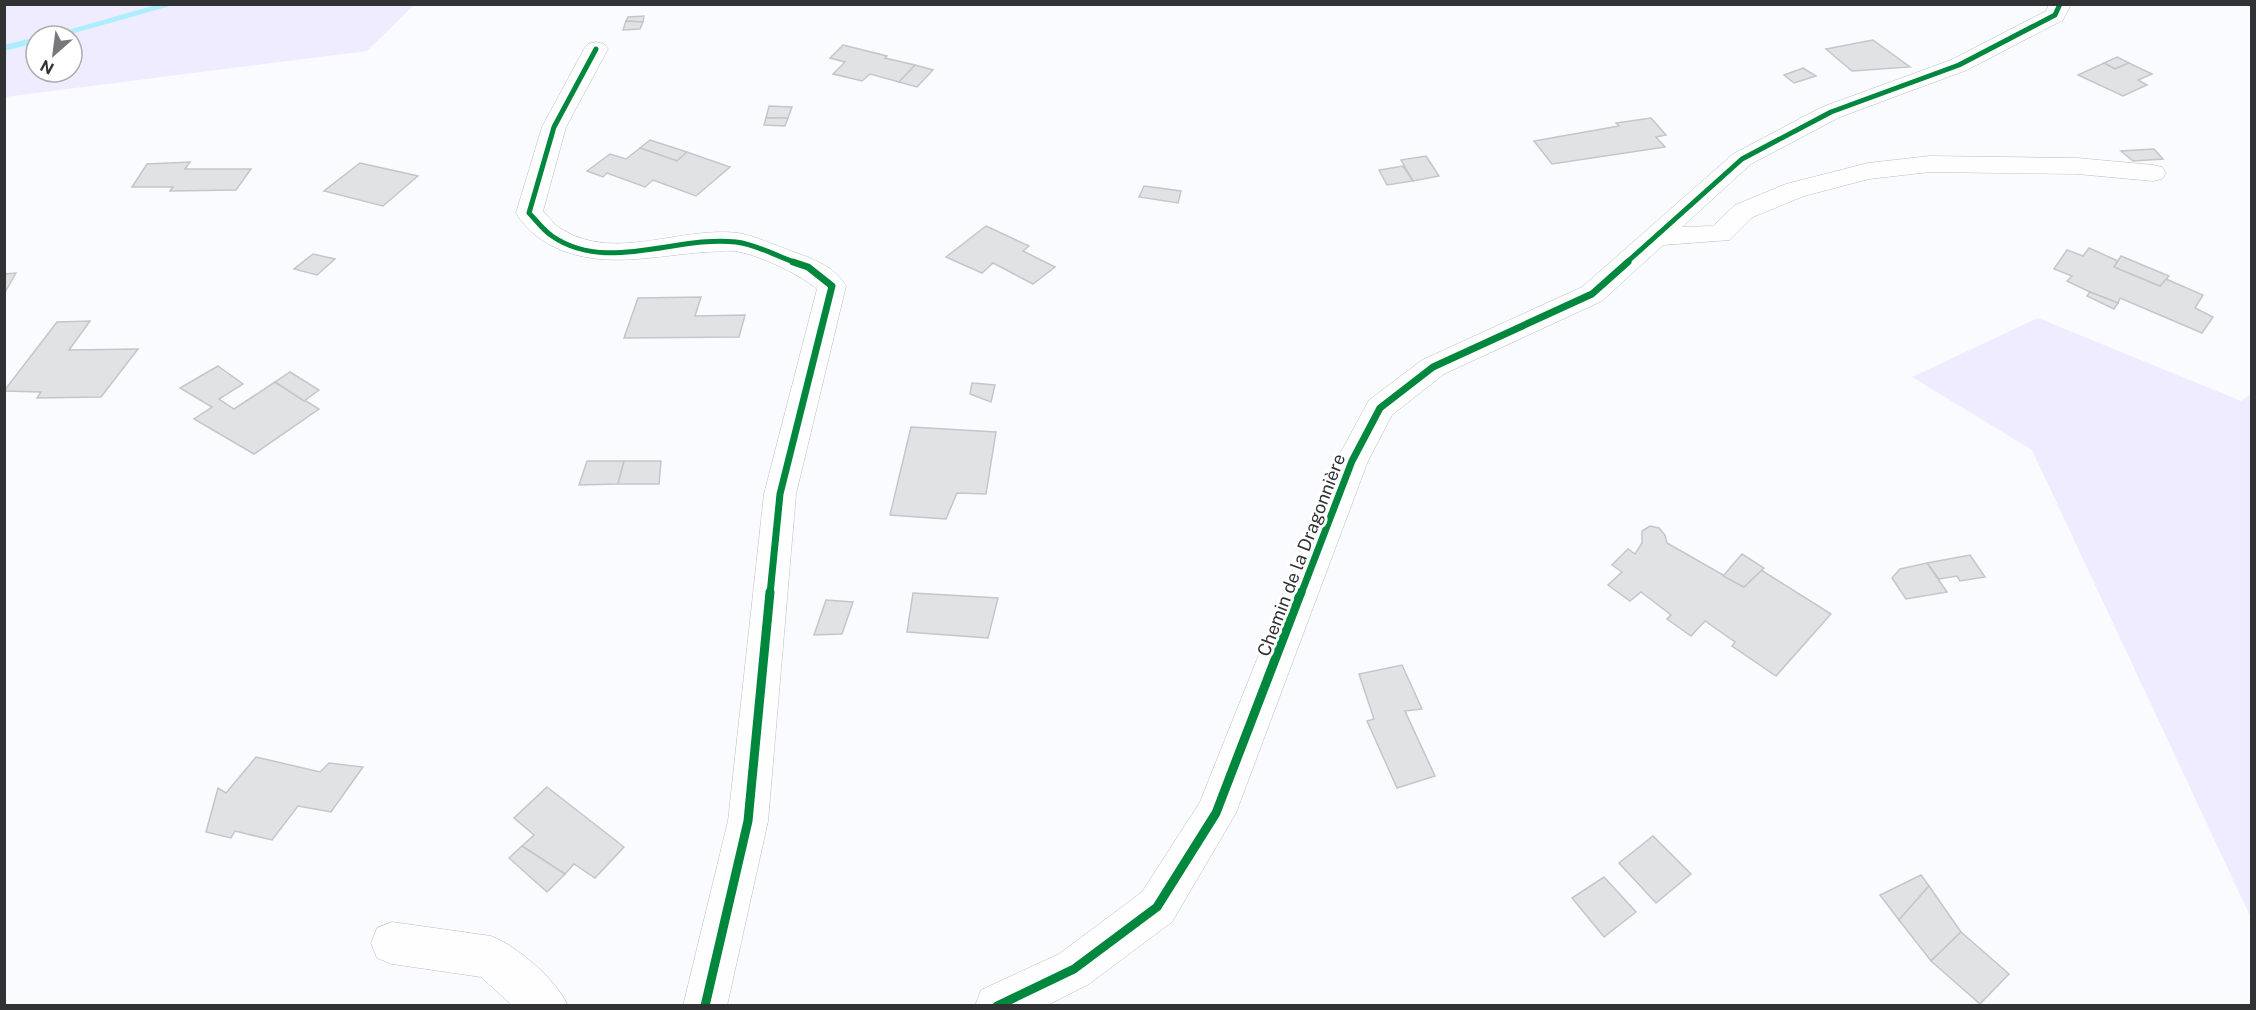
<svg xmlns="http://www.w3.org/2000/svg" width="2256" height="1010" font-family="'Public Sans',sans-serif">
<rect width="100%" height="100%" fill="#f9fbfe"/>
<g fill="#f0ecff" fill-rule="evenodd">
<path d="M 4,5 L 5,4 L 414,5 L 367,51 L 5,97 ZM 36,36 L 72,36 L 72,72 L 36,72 Z"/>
<path d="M 2038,318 L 2241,401 L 2251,394 L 2251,918 L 2032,450 L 1912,377 Z"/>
</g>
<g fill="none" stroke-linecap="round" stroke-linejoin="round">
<g fill="#adeefe" fill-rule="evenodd">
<path d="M 159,4 L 177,4 L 64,36 L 47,36 Z"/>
<path d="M 36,37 L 36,43 L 4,51 L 4,45 Z"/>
</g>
</g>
<g fill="#e1e2e4" stroke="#c5c6c8" stroke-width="1.5">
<path d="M 644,16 L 643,22 L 626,21 L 628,17 Z"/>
<path d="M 626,21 L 643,22 L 640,29 L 623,30 Z"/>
<path d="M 1873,40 L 1910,67 L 1852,71 L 1826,49 Z"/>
<path d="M 843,45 L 887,56 L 885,58 L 915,65 L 899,82 L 870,74 L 862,81 L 833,74 L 845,62 L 830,58 Z"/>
<path d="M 2117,57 L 2129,63 L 2115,69 L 2104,63 Z"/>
<path d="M 2104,63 L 2115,69 L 2129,63 L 2152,74 L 2138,80 L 2147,85 L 2123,96 L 2078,75 Z"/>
<path d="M 915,65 L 933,70 L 917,87 L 899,82 Z"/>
<path d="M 1803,68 L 1816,76 L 1794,83 L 1784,75 Z"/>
<path d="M 769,106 L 792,107 L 788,118 L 766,118 Z"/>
<path d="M 766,118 L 788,118 L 785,126 L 764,125 Z"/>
<path d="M 1651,118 L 1666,135 L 1656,137 L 1665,147 L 1552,164 L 1534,141 L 1619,126 L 1616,123 Z"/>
<path d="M 650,140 L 687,152 L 677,161 L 640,148 Z"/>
<path d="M 640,148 L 677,161 L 687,152 L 730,167 L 696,196 L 653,180 L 645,187 L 607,173 L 603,177 L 587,171 L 610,154 L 626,159 Z"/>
<path d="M 2154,149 L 2163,159 L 2133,161 L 2121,151 Z"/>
<path d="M 1426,156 L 1439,176 L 1413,181 L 1401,160 Z"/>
<path d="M 190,162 L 185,169 L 251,169 L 236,190 L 170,191 L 173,187 L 132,187 L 147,164 Z"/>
<path d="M 360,163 L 418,176 L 383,206 L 324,191 Z"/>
<path d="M 1403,166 L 1413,181 L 1387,185 L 1379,170 Z"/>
<path d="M 1144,186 L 1181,191 L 1178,203 L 1139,197 Z"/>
<path d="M 986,226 L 1029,246 L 1023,251 L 1055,267 L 1033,284 L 993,263 L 982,273 L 946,257 Z"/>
<path d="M 2089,248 L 2118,261 L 2114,267 L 2160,286 L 2166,279 L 2203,295 L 2195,308 L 2213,317 L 2202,333 L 2120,298 L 2118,303 L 2090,292 L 2067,281 L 2072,276 L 2054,269 L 2067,250 L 2083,256 Z"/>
<path d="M 313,254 L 335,259 L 317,275 L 294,269 Z"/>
<path d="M 2121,256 L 2169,276 L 2160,286 L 2114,267 Z"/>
<path d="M 16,273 L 4,294 L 4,274 Z"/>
<path d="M 2090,292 L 2118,303 L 2114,309 L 2087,296 Z"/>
<path d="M 701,297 L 695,316 L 745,315 L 739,337 L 624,338 L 638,298 Z"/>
<path d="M 90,321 L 69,350 L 138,349 L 101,397 L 37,398 L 41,392 L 4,391 L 57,322 Z"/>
<path d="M 218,366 L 243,384 L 219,399 L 234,409 L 275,382 L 319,409 L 254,454 L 194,419 L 212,407 L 180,388 Z"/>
<path d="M 290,372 L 319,390 L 304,401 L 275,382 Z"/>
<path d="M 972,383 L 995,385 L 991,402 L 970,394 Z"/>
<path d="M 911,427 L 996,432 L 986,494 L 957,493 L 946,519 L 890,515 Z"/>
<path d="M 587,461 L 624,461 L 618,484 L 579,485 Z"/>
<path d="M 624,461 L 661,461 L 659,484 L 618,484 Z"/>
<path d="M 1650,526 L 1659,528 L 1665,535 L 1667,543 L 1744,587 L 1761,570 L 1831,614 L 1776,676 L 1732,646 L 1735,642 L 1705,621 L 1691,636 L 1667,619 L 1671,615 L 1641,592 L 1630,601 L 1608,585 L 1622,572 L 1612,565 L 1628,549 L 1635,554 L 1642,543 L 1642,531 Z"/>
<path d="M 1742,554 L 1764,568 L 1744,587 L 1723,576 Z"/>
<path d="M 1970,555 L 1985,577 L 1960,581 L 1957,576 L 1939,579 L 1927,563 Z"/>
<path d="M 1927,563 L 1947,592 L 1906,599 L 1892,578 L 1900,569 Z"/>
<path d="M 913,593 L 998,598 L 988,638 L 907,632 Z"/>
<path d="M 826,600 L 853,602 L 842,634 L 814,635 Z"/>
<path d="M 1402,665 L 1422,709 L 1405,711 L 1435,776 L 1397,788 L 1367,721 L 1374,719 L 1359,674 Z"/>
<path d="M 256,757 L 320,772 L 329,763 L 363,767 L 331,812 L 298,806 L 272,840 L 235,831 L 231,838 L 206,832 L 218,788 L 226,793 Z"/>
<path d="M 547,787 L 624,847 L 595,878 L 574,864 L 565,874 L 522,846 L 534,835 L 514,818 Z"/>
<path d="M 1653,836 L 1691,874 L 1656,903 L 1619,863 Z"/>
<path d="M 522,846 L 565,874 L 547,892 L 509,858 Z"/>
<path d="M 1921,875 L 1929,886 L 1899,920 L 1880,895 Z"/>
<path d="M 1604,877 L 1636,912 L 1604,937 L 1572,898 Z"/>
<path d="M 1929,886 L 1961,932 L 1931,961 L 1899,920 Z"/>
<path d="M 1961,932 L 2009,974 L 1980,1004 L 1931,961 Z"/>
</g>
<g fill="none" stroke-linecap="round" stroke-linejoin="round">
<g stroke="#bcbec0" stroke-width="1">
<g id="minor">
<path d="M 2049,4 L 2071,4 L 2063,20 L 1967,70 L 1840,117 L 1751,164 L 1682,227 L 1713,226 L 1735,205 L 1786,184 L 1868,163 L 1930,156 L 2077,158 L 2153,165 L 2162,167 L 2166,173 L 2162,179 L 2153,181 L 2077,174 L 1930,172 L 1869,179 L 1804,196 L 1753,217 L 1730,240 L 1663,245 L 1602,301 L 1444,374 L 1392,415 L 1368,461 L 1236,813 L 1172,922 L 1089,984 L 1046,1006 L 975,1006 L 981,990 L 1059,954 L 1142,892 L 1200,802 L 1336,461 L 1369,400 L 1422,360 L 1582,287 L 1733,154 L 1822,107 L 1951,60 L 2046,11 Z"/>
<path d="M 596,42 L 604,44 L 608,49 L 566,127 L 543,211 C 549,217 555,226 563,230 C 616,262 680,226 738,233 C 756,236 776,246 794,252 C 814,259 835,267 846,286 L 796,494 L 768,821 L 727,1006 L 683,1006 L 728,821 L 764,494 L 817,289 C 799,274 758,254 734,251 C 725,250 715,252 707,252 C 657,255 609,269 561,250 C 542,242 527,231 516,213 L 542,127 L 584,49 L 588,44 Z"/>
<path d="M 392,922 L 491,936 C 517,946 557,980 568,1006 L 513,1006 L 481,977 L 392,964 L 377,958 L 371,943 L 377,928 Z"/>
</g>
</g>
<use href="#minor" fill="#fefeff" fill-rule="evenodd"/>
<g stroke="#fff" stroke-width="8">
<g id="cycleway-far2">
<path d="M 596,49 L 554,127 L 529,213 C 536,220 543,230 552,236 C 607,274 676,235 736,242 C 756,244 778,257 797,263"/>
<path d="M 1626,263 L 1742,159 L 1831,112 L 1959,65 L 2055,15 L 2060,4"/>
</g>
</g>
<g stroke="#fff" stroke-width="10">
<g id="cycleway-far1">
<path d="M 770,594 L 780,494 L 832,286 L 808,267 L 793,262"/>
<path d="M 1301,594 L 1352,461 L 1380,408 L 1433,367 L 1592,294 L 1628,262"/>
</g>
</g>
<g stroke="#fff" stroke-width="13">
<g id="cycleway">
<path d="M 705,1006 L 748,821 L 770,592"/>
<path d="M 997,1006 L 1074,969 L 1157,907 L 1216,813 L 1301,592"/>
</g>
</g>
<use href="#cycleway-far2" stroke="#00873e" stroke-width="5"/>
<use href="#cycleway-far1" stroke="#00873e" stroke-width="7"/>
<use href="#cycleway" stroke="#00873e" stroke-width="9"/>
</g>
<g text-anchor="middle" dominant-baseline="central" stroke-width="6" stroke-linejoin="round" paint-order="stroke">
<g font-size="18" fill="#313234" stroke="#fff">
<text transform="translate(1301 555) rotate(-69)">Chemin de la Dragonnière</text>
</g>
</g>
<rect width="2256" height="1010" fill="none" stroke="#313234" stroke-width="12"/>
<g transform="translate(54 54) rotate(208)"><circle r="28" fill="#ffffff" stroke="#adadae" stroke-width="1.5"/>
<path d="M0-4.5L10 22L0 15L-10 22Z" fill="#77787b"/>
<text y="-9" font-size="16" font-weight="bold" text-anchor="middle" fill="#313234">N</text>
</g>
</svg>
